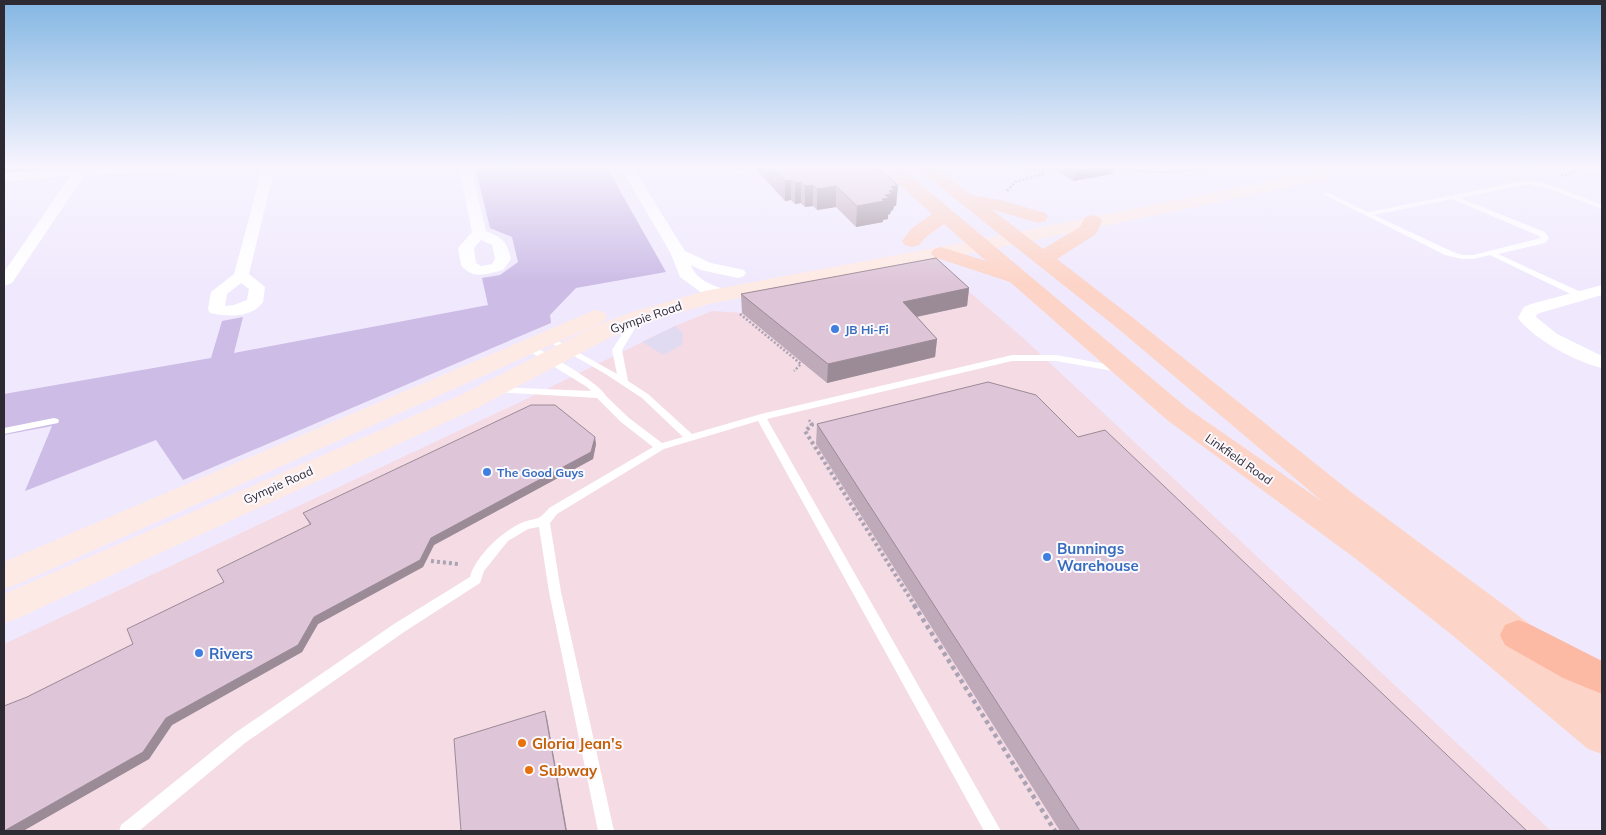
<svg xmlns="http://www.w3.org/2000/svg" width="1606" height="835" font-family="Mulish,sans-serif">
<rect width="100%" height="100%" fill="#f0e9fd"/>
<path fill="#f4dbe4" d="M 947,273 L 1021,336 L 1551,831 L 4,831 L 4,644 L 516,404 L 675,326 L 712,311 L 742,313 Z"/>
<path fill="#e1dbf1" d="M 675,326 L 683,333 L 682,345 L 663,355 L 642,342 Z"/>
<g fill="#ccbce6">
<path d="M 4,166 L 113,166 L 4,173 Z"/>
<path d="M 475,166 L 606,166 L 666,272 L 576,288 L 550,315 L 551,323 L 183,480 L 156,440 L 25,491 L 52,426 L 4,435 L 4,394 L 211,358 L 222,321 L 243,317 L 234,353 L 488,305 L 482,278 L 500,275 L 518,262 L 512,237 L 490,228 Z"/>
</g>
<g fill="none" stroke-linecap="round" stroke-linejoin="round">
<g stroke="#a9a3b3" stroke-width="2.5" stroke-dasharray="2 2" stroke-linecap="butt">
<path d="M 1014,166 L 1044,172"/>
<path d="M 1112,166 C 1147,175 1181,173 1216,166"/>
<path d="M 1561,176 L 1576,171"/>
<path d="M 1007,191 L 1015,182 L 1043,174 L 1043,171 L 1058,169"/>
<path d="M 740,314 L 801,364 L 794,371"/>
<path d="M 809,420 L 812,425"/>
</g>
<g stroke="#a9a3b3" stroke-width="4" stroke-dasharray="3 3" stroke-linecap="butt">
<path d="M 811,423 L 812,425 L 805,431 L 915,606"/>
<path d="M 431,561 L 458,564"/>
</g>
<path stroke="#a9a3b3" stroke-width="4.5" stroke-dasharray="4 4" stroke-linecap="butt" d="M 914,605 L 1055,831"/>
<g fill="#fff" fill-rule="evenodd">
<path d="M 736,166 L 742,166 L 744,174 L 726,176 L 726,174 L 738,172 Z"/>
<path d="M 1529,180 L 1554,186 L 1602,205 L 1602,209 L 1550,189 L 1529,184 L 1460,198 L 1545,232 L 1549,238 L 1545,243 L 1498,254 L 1585,294 L 1585,298 L 1579,298 L 1490,255 L 1473,259 L 1462,259 L 1445,255 L 1323,194 L 1328,193 L 1368,212 ZM 1452,199 L 1539,236 L 1541,238 L 1473,255 L 1462,255 L 1451,251 L 1374,215 Z"/>
<path d="M 637,315 L 641,318 L 622,350 L 628,381 L 648,394 L 692,434 L 761,414 L 1012,355 L 1056,355 L 1122,367 L 1124,369 L 1119,372 L 1056,361 L 1012,361 L 767,419 L 1001,831 L 984,831 L 758,421 L 664,449 L 557,514 L 550,523 L 561,592 L 614,831 L 598,831 L 549,592 L 539,527 L 528,529 L 508,541 L 484,571 L 480,583 L 404,632 L 245,743 L 139,831 L 119,831 L 121,825 L 235,733 L 394,624 L 470,577 C 475,557 501,533 519,524 C 535,516 536,524 549,508 L 653,447 L 621,422 L 597,398 L 496,392 L 494,390 L 499,387 L 591,391 L 587,387 L 524,348 L 523,346 L 524,344 L 530,344 C 547,354 599,382 606,396 L 629,418 L 662,443 L 683,437 L 642,398 L 604,373 L 542,338 L 543,336 L 549,336 L 617,374 L 612,350 L 634,316 Z"/>
<path d="M 54,418 L 58,419 L 59,421 L 58,423 L 4,434 L 4,428 Z"/>
</g>
<g fill="#fff" fill-rule="evenodd">
<path d="M 110,166 L 176,166 L 170,170 L 84,176 L 12,283 L 4,286 L 4,272 L 70,176 L 4,181 L 4,173 Z"/>
<path d="M 263,166 L 275,166 L 249,274 L 265,287 L 263,302 C 252,318 226,317 210,313 L 208,309 L 211,292 L 234,274 ZM 241,283 L 249,289 L 247,300 L 234,305 L 225,306 L 227,294 Z"/>
<path d="M 459,166 L 471,166 L 486,231 C 504,239 506,240 511,259 L 503,270 C 488,274 472,280 461,265 L 458,248 L 472,232 ZM 481,240 L 492,245 L 495,259 L 492,264 L 481,266 L 476,263 L 474,248 Z"/>
<path d="M 620,166 L 632,166 L 685,251 L 711,263 L 744,270 L 746,273 L 744,276 L 738,278 L 701,270 L 691,265 C 696,281 716,287 731,291 L 733,294 L 731,297 L 725,299 L 702,293 L 680,277 L 671,254 Z"/>
<path d="M 1586,166 L 1602,166 L 1602,174 L 1588,169 Z"/>
<path d="M 1602,285 L 1602,295 L 1543,312 L 1537,314 L 1536,317 L 1557,334 L 1602,356 L 1602,368 C 1578,363 1533,339 1518,318 L 1524,307 L 1531,304 Z"/>
</g>
<g fill="#feeae4" fill-rule="evenodd">
<path d="M 1319,166 L 1343,166 L 1340,170 L 1319,179 L 1262,193 L 982,251 L 709,304 L 645,323 L 611,337 L 479,407 L 16,619 L 4,623 L 4,594 L 461,395 L 593,327 L 629,313 L 705,291 L 982,239 L 1262,183 L 1307,171 Z"/>
<path d="M 595,310 L 603,312 L 607,317 L 603,322 L 16,585 L 4,589 L 4,562 Z"/>
</g>
<path fill="#fdd5c8" fill-rule="evenodd" d="M 879,166 L 899,166 L 1187,408 L 1323,502 L 1116,327 L 914,166 L 934,166 L 971,195 L 1000,200 L 1045,213 L 1048,217 L 1045,221 L 1038,223 L 991,209 L 1043,249 L 1080,227 L 1085,217 L 1092,215 L 1099,217 L 1102,221 L 1096,234 L 1057,259 L 1132,317 L 1351,492 L 1531,625 L 1602,684 L 1602,754 L 1588,749 L 1452,635 L 1356,559 L 1167,420 L 1010,282 L 934,257 L 931,253 L 934,249 L 941,247 L 986,261 L 944,224 L 926,237 L 919,245 L 912,247 L 905,245 L 902,241 L 912,228 L 932,214 Z"/>
<path fill="#fcb9a4" fill-rule="evenodd" d="M 1518,620 L 1531,625 L 1602,661 L 1602,694 L 1563,678 L 1505,645 L 1500,635 L 1505,625 Z"/>
</g>
<g fill="#bfaaba">
<path d="M 753,166 L 875,166 L 898,185 L 896,206 L 894,206 L 893,210 L 891,211 L 890,214 L 888,215 L 888,219 L 883,220 L 883,222 L 856,227 L 836,207 L 817,210 L 813,206 L 805,207 L 801,203 L 795,204 L 791,200 L 785,201 Z"/>
<path d="M 1049,166 L 1114,166 L 1112,174 L 1073,181 Z"/>
<path d="M 969,288 L 967,306 L 917,317 L 937,339 L 935,357 L 827,383 L 742,313 L 741,294 Z"/>
<path d="M 817,424 L 1078,437 L 1527,831 L 1060,831 L 816,444 Z"/>
<path d="M 596,444 L 593,459 L 434,545 L 423,567 L 318,624 L 302,652 L 172,725 L 149,759 L 23,831 L 4,831 L 27,697 L 133,644 L 224,582 L 310,525 L 307,520 L 303,513 Z"/>
</g>
<g fill="#9b8b97">
<path d="M 1102,166 L 1114,166 L 1112,174 L 1073,181 L 1076,171 Z"/>
<path d="M 791,180 L 791,200 L 785,201 L 785,181 Z"/>
<path d="M 801,182 L 801,203 L 795,204 L 795,183 Z"/>
<path d="M 813,185 L 813,206 L 805,207 L 805,186 Z"/>
<path d="M 898,185 L 896,206 L 894,206 L 893,210 L 891,211 L 890,214 L 888,215 L 888,219 L 883,220 L 883,222 L 856,227 L 857,206 L 885,195 L 891,187 Z"/>
<path d="M 836,186 L 836,207 L 817,210 L 817,189 Z"/>
<path d="M 969,288 L 967,306 L 901,320 L 903,302 Z"/>
<path d="M 937,339 L 935,357 L 827,383 L 828,364 Z"/>
<path d="M 595,437 L 596,444 L 593,459 L 434,545 L 423,567 L 318,624 L 302,652 L 172,725 L 149,759 L 23,831 L 4,831 L 166,718 L 431,538 Z"/>
<path d="M 545,711 L 547,718 L 567,831 L 566,831 Z"/>
</g>
<g fill="#dec6d8" stroke="#9b8b97">
<path d="M 771,166 L 875,166 L 898,185 L 891,187 L 895,190 L 889,191 L 892,194 L 885,195 L 889,198 L 882,199 L 884,201 L 857,206 L 836,186 L 817,189 L 813,185 L 805,186 L 801,182 L 795,183 L 791,180 L 785,181 Z"/>
<path d="M 1068,166 L 1102,166 L 1076,171 Z"/>
<path d="M 936,258 L 969,288 L 903,302 L 937,339 L 828,364 L 741,294 Z"/>
<path d="M 988,382 L 1036,395 L 1078,437 L 1105,430 L 1527,831 L 1080,831 L 817,424 Z"/>
<path d="M 531,405 L 555,405 L 595,437 L 591,452 L 431,538 L 420,560 L 314,617 L 298,645 L 166,718 L 143,752 L 4,831 L 4,706 L 27,697 L 133,644 L 127,629 L 224,582 L 217,570 L 311,524 L 303,513 Z"/>
<path d="M 545,711 L 566,831 L 461,831 L 454,739 Z"/>
</g>
<linearGradient id="sky" x2="0" y2="1"><stop stop-color="#83b6e3"/><stop offset="0.59" stop-color="#f8f5fe"/><stop offset="1" stop-color="#f8f5fe" stop-opacity="0"/></linearGradient>
<rect width="1606" height="283" fill="url(#sky)"/>
<g fill="#3f7fe0" stroke="#fbf9fe" stroke-width="2">
<circle cx="835" cy="329" r="5"/>
<circle cx="487" cy="472" r="5"/>
<circle cx="1047" cy="557" r="5"/>
<circle cx="199" cy="653" r="5"/>
</g>
<g fill="#e8710a" stroke="#fbf9fe" stroke-width="2">
<circle cx="522" cy="743" r="5"/>
<circle cx="529" cy="770" r="5"/>
</g>
<g text-anchor="middle" dominant-baseline="central" stroke-width="4" stroke-linejoin="round" paint-order="stroke">
<g font-size="12" fill="#2e2a34" stroke="#fbf9fe">
<text transform="translate(646 317) rotate(-19)">Gympie Road</text>
<text transform="translate(1239 459) rotate(35)">Linkfield Road</text>
<text transform="translate(278 485) rotate(-24)">Gympie Road</text>
</g>
<g font-size="12" font-weight="bold" fill="#366cbe" stroke="#fbf9fe" text-anchor="start">
<text x="845" y="329">JB Hi-Fi</text>
<text x="497" y="472">The Good Guys</text>
</g>
<g font-size="15" font-weight="bold" fill="#366cbe" stroke="#fbf9fe" text-anchor="start">
<text x="1057" y="548">Bunnings<tspan x="1057" dy="17">Warehouse</tspan></text>
<text x="209" y="653">Rivers</text>
</g>
<g font-size="15" font-weight="bold" fill="#c56008" stroke="#fbf9fe" text-anchor="start">
<text x="532" y="743">Gloria Jean's</text>
<text x="539" y="770">Subway</text>
</g>
</g>
<rect width="1606" height="835" fill="none" stroke="#2e2a34" stroke-width="10"/>
</svg>
